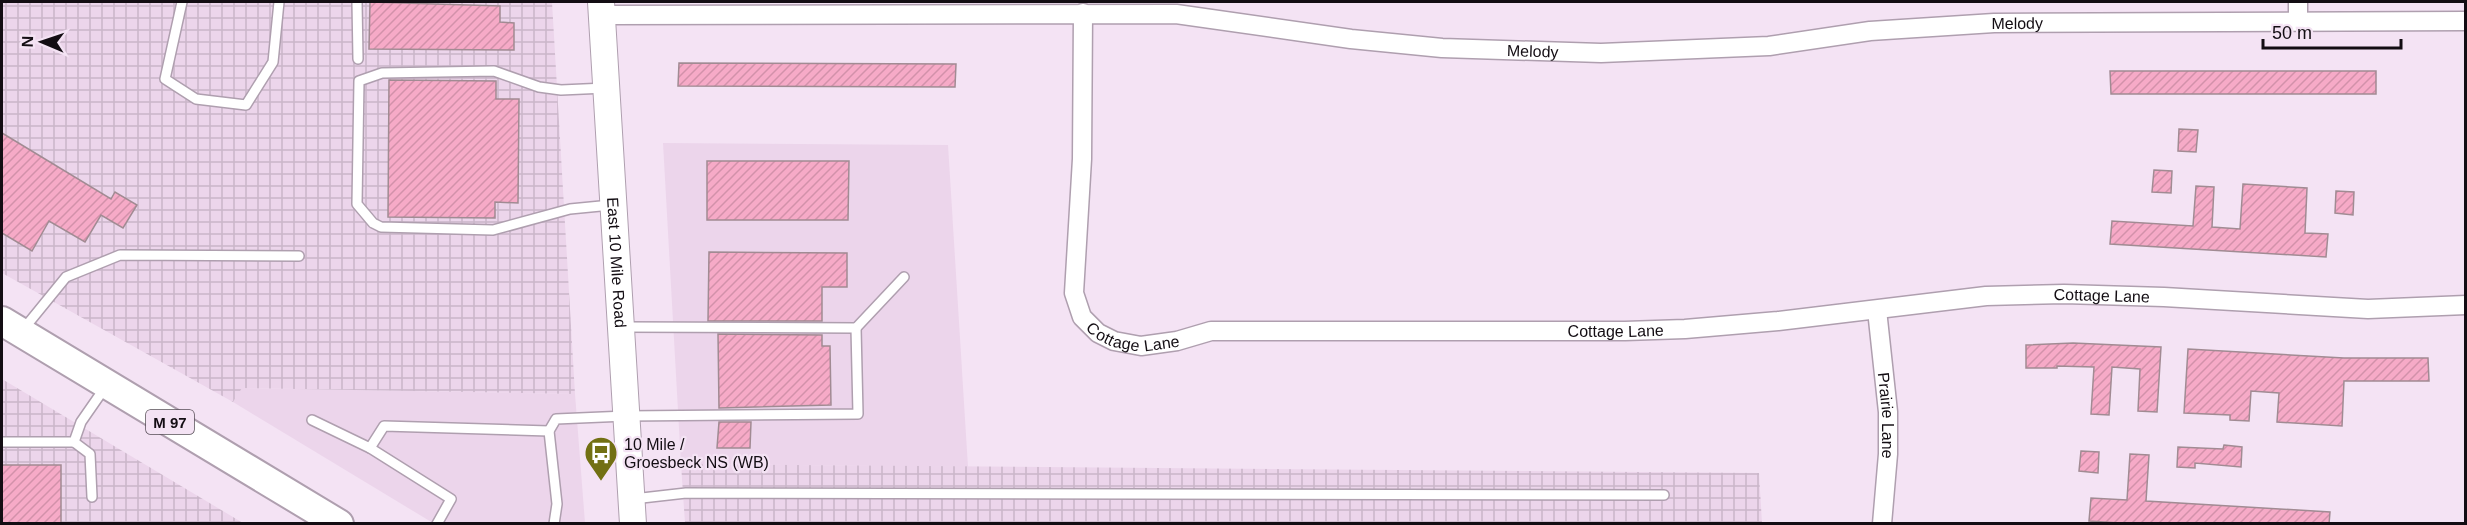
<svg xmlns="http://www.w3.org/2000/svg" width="2467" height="525" font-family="Helvetica,sans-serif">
<defs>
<pattern id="industrial-grid" width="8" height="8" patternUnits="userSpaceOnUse" patternTransform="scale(1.5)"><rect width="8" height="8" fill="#ecd5eb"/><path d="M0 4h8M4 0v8" fill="none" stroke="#cab6c9"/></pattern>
<pattern id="building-hatch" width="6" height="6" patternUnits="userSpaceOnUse" patternTransform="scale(1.5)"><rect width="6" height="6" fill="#f6aac7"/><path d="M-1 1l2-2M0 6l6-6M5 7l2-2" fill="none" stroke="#d291aa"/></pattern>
</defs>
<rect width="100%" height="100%" fill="#f4e3f4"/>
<g fill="#ecd5eb">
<path d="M 663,143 L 948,145 L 968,467 L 681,464 Z"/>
<path d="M 241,388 L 575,394 L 585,523 L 433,523 L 233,402 Z"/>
</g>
<g fill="url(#industrial-grid)">
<path d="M 2,2 L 552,2 L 575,394 L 242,388 L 233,402 L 2,273 Z"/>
<path d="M 2,379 L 243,523 L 2,523 Z"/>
<path d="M 681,464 L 1759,473 L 1762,523 L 685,523 Z"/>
</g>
<g fill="url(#building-hatch)" stroke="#a18b93" stroke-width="1.5">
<path d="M 370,2 L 500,6 L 500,22 L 514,23 L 514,50 L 369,49 Z"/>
<path d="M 679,63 L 956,64 L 955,87 L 678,86 Z"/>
<path d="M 2110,71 L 2376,71 L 2376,94 L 2111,94 Z"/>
<path d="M 389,80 L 496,81 L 496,99 L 519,99 L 518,203 L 495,202 L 495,218 L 388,217 Z"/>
<path d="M 2179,129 L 2198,130 L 2196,152 L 2178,151 Z"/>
<path d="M 2,133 L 111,199 L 115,192 L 137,205 L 123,228 L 101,215 L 85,242 L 49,221 L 32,251 L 2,233 Z"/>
<path d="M 707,161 L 849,161 L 848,220 L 707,220 Z"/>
<path d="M 2154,170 L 2172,171 L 2171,193 L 2152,192 Z"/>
<path d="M 2243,184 L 2307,188 L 2305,233 L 2328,234 L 2326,257 L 2110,244 L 2112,221 L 2193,226 L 2196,186 L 2214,187 L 2212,227 L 2240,229 Z"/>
<path d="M 2336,191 L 2354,192 L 2353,215 L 2335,213 Z"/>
<path d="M 709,252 L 847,253 L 847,287 L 822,287 L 822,321 L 708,321 Z"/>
<path d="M 718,334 L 822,335 L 822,346 L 830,346 L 831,405 L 719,408 Z"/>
<path d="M 2073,343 L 2161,347 L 2157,412 L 2138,411 L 2140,369 L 2112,367 L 2109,415 L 2091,414 L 2094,367 L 2057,366 L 2057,368 L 2026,368 L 2026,345 Z"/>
<path d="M 2188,349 L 2344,358 L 2428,358 L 2429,381 L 2344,381 L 2342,426 L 2277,422 L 2279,393 L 2251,391 L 2249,421 L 2230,420 L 2230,415 L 2184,413 Z"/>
<path d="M 719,422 L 751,422 L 750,448 L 717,448 Z"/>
<path d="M 2224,445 L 2242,447 L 2241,467 L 2195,463 L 2195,468 L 2177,467 L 2178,447 L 2223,449 Z"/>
<path d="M 2081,451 L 2099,452 L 2098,473 L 2079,471 Z"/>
<path d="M 2130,454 L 2149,455 L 2146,501 L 2330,512 L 2329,524 L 2135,524 L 2089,521 L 2091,498 L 2127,500 Z"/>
<rect x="2" y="465" width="59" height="59"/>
</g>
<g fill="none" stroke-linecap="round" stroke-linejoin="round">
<g stroke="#af9faf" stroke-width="12">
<g id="lane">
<path d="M 182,2 L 165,79 L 196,99 L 246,105 L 273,62 L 279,2"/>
<path d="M 357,2 L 358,59"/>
<path d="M 606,88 L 561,90 L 539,87 L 494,71 L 382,73 L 359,81 L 357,204 L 373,223 L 381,227 L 493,230 L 570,209 L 611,205"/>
<path d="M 856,328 L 904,277"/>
<path d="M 22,331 L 66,277 L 120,255 L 299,256"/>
<path d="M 312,420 L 370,448"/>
<path d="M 2,442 L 74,442 L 81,422 L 106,386"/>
<path d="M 74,442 L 90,454 L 92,497"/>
<path d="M 633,499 L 686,493 L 1664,495"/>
<path d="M 437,524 L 451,499 L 370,448 L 384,426 L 549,431"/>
<path d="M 554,524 L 557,504 L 549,431 L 556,419 L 626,416 L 858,414 L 856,328 L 623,327"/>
</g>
</g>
<g stroke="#af9faf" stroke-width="21">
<g id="street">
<path d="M 2298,2 L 2298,20"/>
<path id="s1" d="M 1083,13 L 1082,159 L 1074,293 L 1082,317 L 1098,333 L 1114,341 L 1141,346 L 1177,341 L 1211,331 L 1625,331 L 1685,329 L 1778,321 L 1986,296 L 2064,294 L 2164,297 L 2368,309 L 2466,305"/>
<path id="s2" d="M 602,15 L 1176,14 L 1351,39 L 1442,48 L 1601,53 L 1769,46 L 1870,31 L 1994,23 L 2466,21"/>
<path id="s3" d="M 1877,310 L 1888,412 L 1888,454 L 1882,524"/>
</g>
</g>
<g stroke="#af9faf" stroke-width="28">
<g id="secondary">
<path id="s4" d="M 601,2 L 633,524"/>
</g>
</g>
<g stroke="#af9faf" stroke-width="32">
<path id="primary" d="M 2,321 L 339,524"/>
</g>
<use href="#lane" stroke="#fff" stroke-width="9"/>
<use href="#street" stroke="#fff" stroke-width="18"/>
<use href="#secondary" stroke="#fff" stroke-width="26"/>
<use href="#primary" stroke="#fff" stroke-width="28"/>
</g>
<defs>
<g id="bus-pin" transform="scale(1.725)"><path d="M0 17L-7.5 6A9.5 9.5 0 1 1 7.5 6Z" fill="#727013" stroke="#f4e3f4"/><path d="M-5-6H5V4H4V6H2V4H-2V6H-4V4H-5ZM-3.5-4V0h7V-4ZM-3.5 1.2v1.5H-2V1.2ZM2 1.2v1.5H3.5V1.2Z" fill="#fff"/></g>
</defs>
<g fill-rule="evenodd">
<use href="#bus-pin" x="601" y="453"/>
</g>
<g text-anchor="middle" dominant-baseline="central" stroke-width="4.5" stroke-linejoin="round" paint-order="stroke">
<rect fill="#f4e3f4" stroke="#564d56" stroke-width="1.5" x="146" y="410" width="48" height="24" rx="4.5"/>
<g font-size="15" font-weight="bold" fill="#130d13">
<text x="170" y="422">M 97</text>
</g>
<g font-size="16" fill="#130d13" stroke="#f4e3f4">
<text stroke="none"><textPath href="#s2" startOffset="1419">Melody</textPath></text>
<text stroke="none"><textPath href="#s2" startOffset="933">Melody</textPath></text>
<text stroke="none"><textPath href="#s4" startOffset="261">East 10 Mile Road</textPath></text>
<text stroke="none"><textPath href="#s1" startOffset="1338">Cottage Lane</textPath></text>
<text stroke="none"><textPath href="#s1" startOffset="364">Cottage Lane</textPath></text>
<text stroke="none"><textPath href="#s1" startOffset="850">Cottage Lane</textPath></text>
<text stroke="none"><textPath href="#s3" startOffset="106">Prairie Lane</textPath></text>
</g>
<g font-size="16" fill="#130d13" stroke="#f4e3f4" text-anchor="start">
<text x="624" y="444">10 Mile /<tspan x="624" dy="18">Groesbeck NS (WB)</tspan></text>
</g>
</g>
<rect width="2467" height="525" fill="none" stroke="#130d13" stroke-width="6"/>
<g transform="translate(42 42) rotate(272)" stroke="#f4e3f4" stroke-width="4.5" paint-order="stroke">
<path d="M0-4.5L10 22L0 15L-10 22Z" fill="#130d13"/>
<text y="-9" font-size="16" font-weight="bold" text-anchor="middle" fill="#130d13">N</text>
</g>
<path d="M2263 39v9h138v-9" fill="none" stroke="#130d13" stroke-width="3"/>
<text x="2272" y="39" font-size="18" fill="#130d13" stroke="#f4e3f4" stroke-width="4.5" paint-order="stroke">50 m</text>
</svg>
